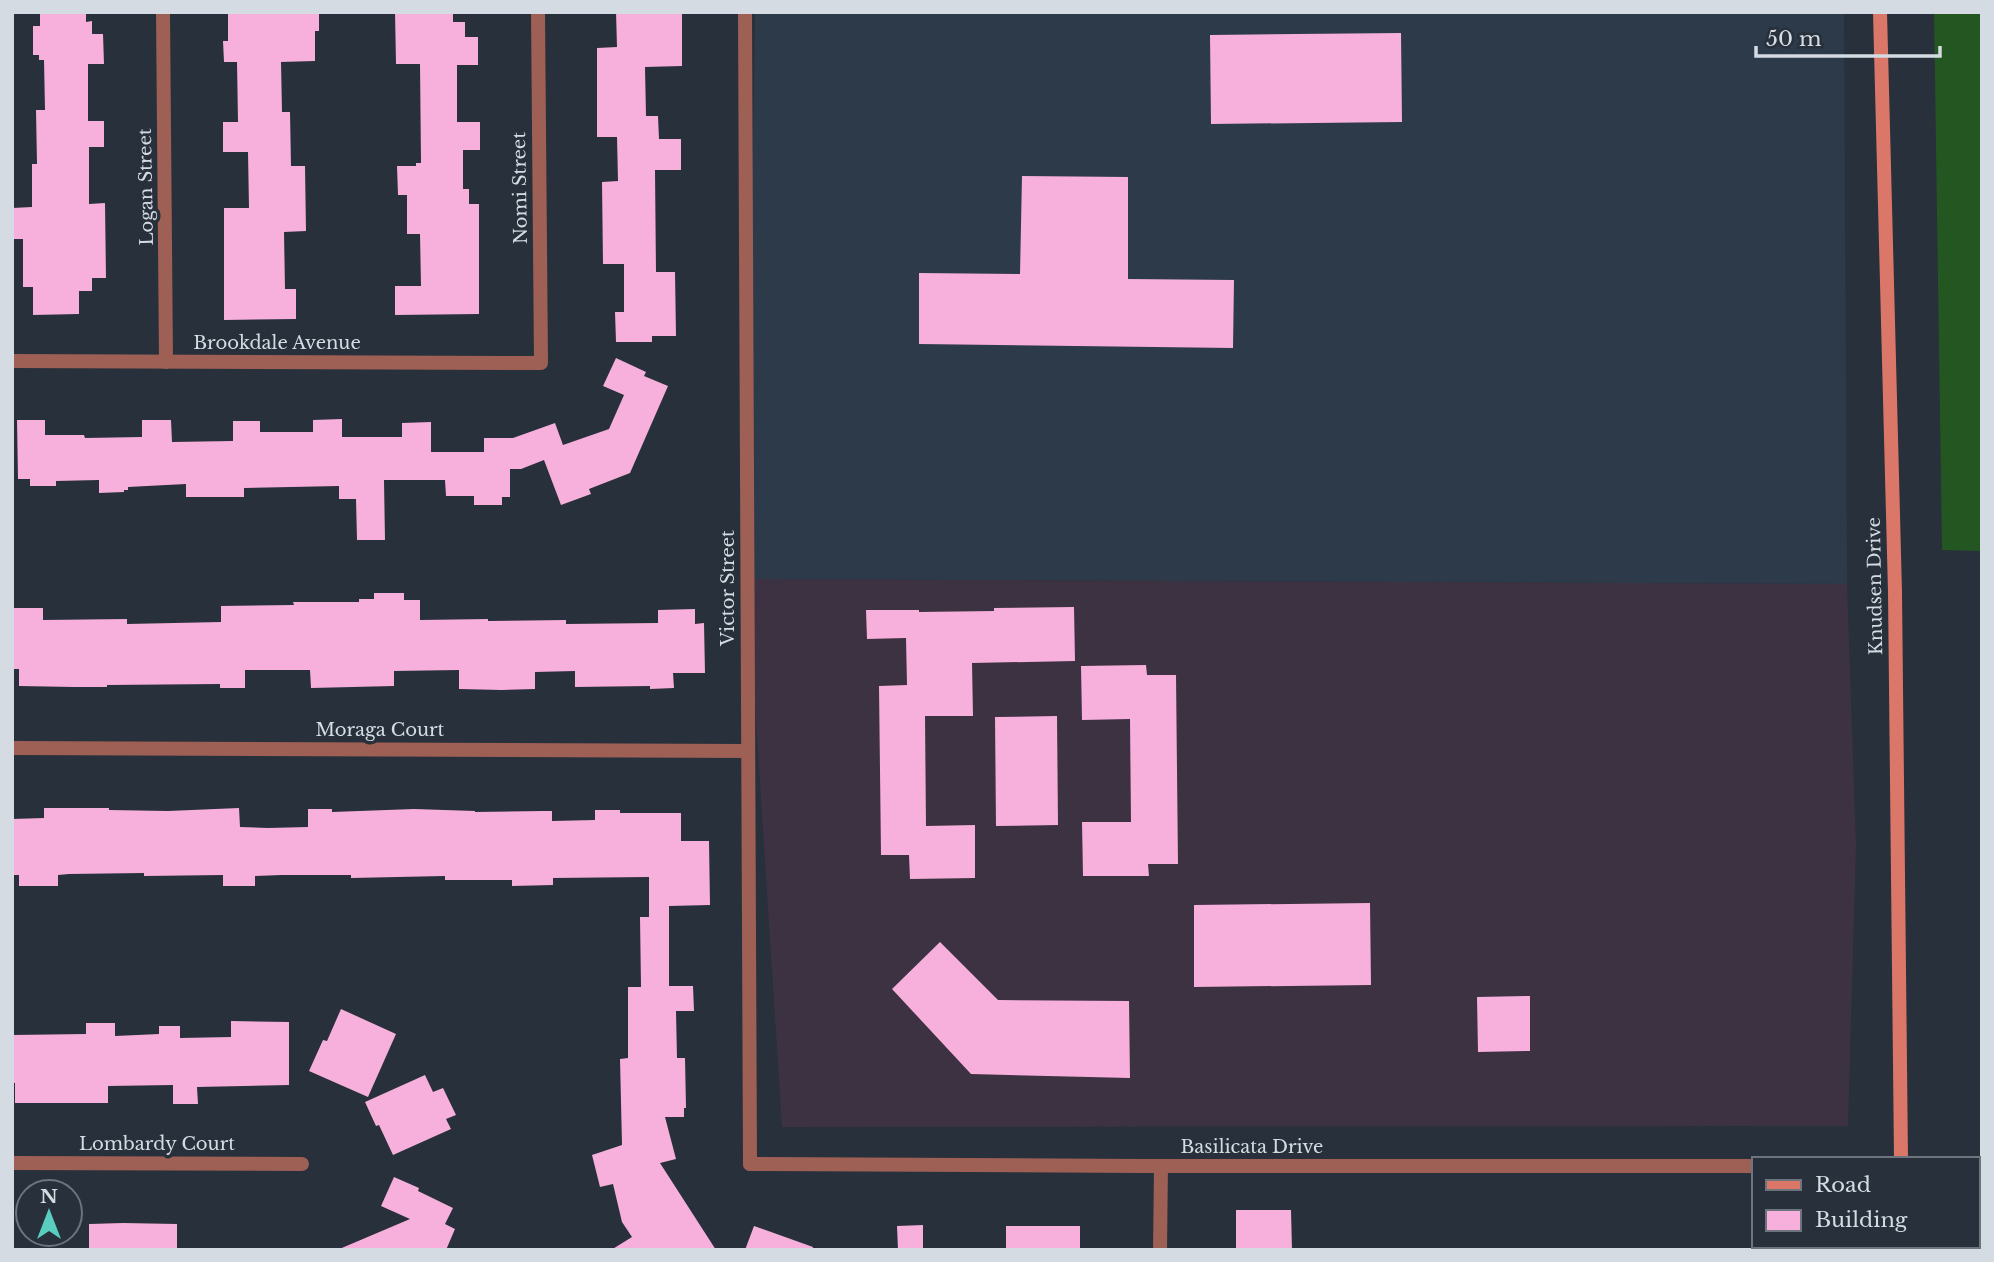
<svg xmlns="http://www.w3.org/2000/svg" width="1994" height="1262" font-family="'Libre Baskerville',serif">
<rect width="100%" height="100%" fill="#27303b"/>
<path fill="#2d3a4a" d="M 755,12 L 1844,12 L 1847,584 L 747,579 Z"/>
<path fill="#3d3242" d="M 747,579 L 1847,584 L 1856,846 L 1848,1126 L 782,1127 Z"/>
<path fill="#235620" d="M 1934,12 L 1982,12 L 1982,551 L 1942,550 Z"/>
<g fill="#f7afdc">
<path d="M 40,12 L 86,12 L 86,22 L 92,21 L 92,34 L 103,34 L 104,64 L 88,64 L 88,121 L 104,121 L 104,147 L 89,147 L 89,204 L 105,203 L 106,278 L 92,278 L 92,291 L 79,291 L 79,314 L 33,315 L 33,287 L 23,287 L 23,239 L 12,239 L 12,208 L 32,207 L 32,164 L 37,164 L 36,110 L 45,110 L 44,60 L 39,60 L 39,55 L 33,55 L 33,26 L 40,26 Z"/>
<path d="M 228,12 L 319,12 L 319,31 L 315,31 L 315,61 L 281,62 L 282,112 L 290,112 L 291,166 L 305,166 L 306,231 L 284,232 L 285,289 L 296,289 L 296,319 L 224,320 L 224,208 L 249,208 L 248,152 L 223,152 L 223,122 L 238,122 L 237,62 L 224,62 L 223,41 L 228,41 Z"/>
<path d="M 395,12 L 453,12 L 453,22 L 465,22 L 465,37 L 478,37 L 478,65 L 457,65 L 457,122 L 480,122 L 480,150 L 463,150 L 463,189 L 469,189 L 469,204 L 479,204 L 479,314 L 395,315 L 395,286 L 421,286 L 420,234 L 407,234 L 407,195 L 398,195 L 397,166 L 416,166 L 416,163 L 421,163 L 420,64 L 396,64 Z"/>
<path d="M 616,12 L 682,12 L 682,66 L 645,67 L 646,116 L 658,116 L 659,139 L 681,139 L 681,170 L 655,170 L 656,272 L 675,272 L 676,336 L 652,336 L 652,342 L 616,342 L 615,312 L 624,312 L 624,264 L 603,264 L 602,182 L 618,181 L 617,137 L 597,137 L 597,48 L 617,47 Z"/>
<path d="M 1401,33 L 1402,122 L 1211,124 L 1210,35 Z"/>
<path d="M 1022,176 L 1128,177 L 1128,279 L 1234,280 L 1233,348 L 919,344 L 919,273 L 1020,274 Z"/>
<path d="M 616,358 L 646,372 L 644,376 L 668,386 L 630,473 L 589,489 L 591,494 L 561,505 L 544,460 L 521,469 L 510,469 L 510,497 L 502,497 L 502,505 L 474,505 L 474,496 L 446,496 L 445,480 L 384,480 L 385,540 L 357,540 L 356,499 L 339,499 L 339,486 L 244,488 L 244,497 L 186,497 L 186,484 L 128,487 L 128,490 L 124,490 L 124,492 L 99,493 L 99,480 L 56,481 L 56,486 L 30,486 L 30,479 L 18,479 L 17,420 L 45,420 L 45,435 L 84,435 L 85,438 L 142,437 L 142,420 L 171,420 L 172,442 L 233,441 L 233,421 L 260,421 L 260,432 L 313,432 L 313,420 L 342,419 L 342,437 L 402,437 L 402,423 L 431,422 L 431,452 L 484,452 L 484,438 L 513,438 L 555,423 L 563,445 L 609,429 L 624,395 L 603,386 Z"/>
<path d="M 374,593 L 404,593 L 404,600 L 420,600 L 420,620 L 488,619 L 488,621 L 566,620 L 566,624 L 658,623 L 658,610 L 695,609 L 695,624 L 704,623 L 705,673 L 673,673 L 674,688 L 650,689 L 650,686 L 575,687 L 575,671 L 535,672 L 535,689 L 502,690 L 459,689 L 459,670 L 394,671 L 394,686 L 311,688 L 310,670 L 245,670 L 245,688 L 220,688 L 220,684 L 107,685 L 107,687 L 74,687 L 19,686 L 19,669 L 12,669 L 12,608 L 43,608 L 43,620 L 127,619 L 127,624 L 221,622 L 221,606 L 294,605 L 293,602 L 359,602 L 359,599 L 374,599 Z"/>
<path d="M 1074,607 L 1075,661 L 972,663 L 973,716 L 925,716 L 926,826 L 975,825 L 975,878 L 910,879 L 909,855 L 881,855 L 879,686 L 907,685 L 906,638 L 867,639 L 866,610 L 919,610 L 919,612 L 994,611 L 994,608 Z"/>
<path d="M 1146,665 L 1147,675 L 1176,675 L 1178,864 L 1148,864 L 1149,876 L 1083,876 L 1082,822 L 1131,822 L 1130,719 L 1082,720 L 1081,666 Z"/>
<path d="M 1057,716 L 1058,825 L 996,826 L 995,717 Z"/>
<path d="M 44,808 L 109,808 L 109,810 L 168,811 L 239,808 L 240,827 L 268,828 L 308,827 L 308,809 L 332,809 L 332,812 L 414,809 L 475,811 L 475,812 L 543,811 L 552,811 L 552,821 L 595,820 L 595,810 L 620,810 L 620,813 L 681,813 L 681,841 L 709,841 L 710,905 L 669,906 L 669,986 L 693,986 L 694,1011 L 676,1011 L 677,1058 L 685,1058 L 686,1108 L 684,1108 L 684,1117 L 665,1117 L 676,1159 L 660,1163 L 716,1250 L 611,1250 L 632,1237 L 622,1222 L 613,1184 L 600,1187 L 592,1155 L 622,1145 L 620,1059 L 628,1058 L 628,987 L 641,987 L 640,917 L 649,917 L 649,877 L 553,878 L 553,885 L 512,886 L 512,880 L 445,880 L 445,876 L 351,878 L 351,875 L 282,875 L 255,876 L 255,886 L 223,886 L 223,875 L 144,876 L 144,873 L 69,874 L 58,875 L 58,886 L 19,886 L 19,875 L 12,875 L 12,819 L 44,818 Z"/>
<path d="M 1370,903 L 1371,985 L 1194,987 L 1194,905 Z"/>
<path d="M 940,942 L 998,1000 L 1129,1001 L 1130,1078 L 971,1074 L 892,989 Z"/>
<path d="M 1530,996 L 1530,1051 L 1478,1052 L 1477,997 Z"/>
<path d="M 341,1009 L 396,1034 L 368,1097 L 309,1071 L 323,1040 L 327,1041 Z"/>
<path d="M 231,1021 L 289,1022 L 289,1085 L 197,1087 L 198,1104 L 173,1104 L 173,1085 L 108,1086 L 108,1103 L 15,1103 L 15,1083 L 12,1083 L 12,1035 L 86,1034 L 86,1023 L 115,1023 L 115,1036 L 159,1034 L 159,1026 L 180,1026 L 180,1038 L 231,1037 Z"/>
<path d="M 425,1075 L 433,1092 L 443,1088 L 456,1115 L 446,1119 L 451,1129 L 393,1155 L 379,1125 L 376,1126 L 365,1102 Z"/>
<path d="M 394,1177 L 419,1188 L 418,1191 L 453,1208 L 445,1224 L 455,1229 L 446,1250 L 337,1250 L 410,1219 L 381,1206 Z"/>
<path d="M 1236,1210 L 1291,1210 L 1292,1250 L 1236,1250 Z"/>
<path d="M 123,1223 L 177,1224 L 177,1250 L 89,1250 L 89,1224 Z"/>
<path d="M 923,1225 L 923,1250 L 898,1250 L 897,1226 Z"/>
<path d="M 754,1226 L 813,1247 L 812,1250 L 745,1250 Z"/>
<rect x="1006" y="1226" width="74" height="24"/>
</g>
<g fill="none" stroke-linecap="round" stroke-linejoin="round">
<g stroke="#9e5f55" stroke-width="14">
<path d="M 163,12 L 166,362"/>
<path d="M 745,12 L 750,1164"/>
<path d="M 12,361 L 541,363 L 538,12"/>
<path d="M 12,748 L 748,751"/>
<path d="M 12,1163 L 302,1164"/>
<path d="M 1160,1250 L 1161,1166"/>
</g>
<path stroke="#9e5f55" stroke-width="14" d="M 750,1164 L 1142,1166 L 1754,1166"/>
<g stroke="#db7768" stroke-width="14">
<path d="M 1880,12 L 1895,592 L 1901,1159"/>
<path d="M 1902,1246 L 1903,1250"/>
</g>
</g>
<g text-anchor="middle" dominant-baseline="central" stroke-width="7" stroke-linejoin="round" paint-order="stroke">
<g font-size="18" fill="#d5dbe2" stroke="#27303b">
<text transform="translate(146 187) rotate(-91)">Logan Street</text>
<text transform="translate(520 188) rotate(-91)">Nomi Street</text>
<text x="277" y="343">Brookdale Avenue</text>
<text transform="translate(1875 586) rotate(-91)">Knudsen Drive</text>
<text transform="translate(728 588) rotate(-90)">Victor Street</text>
<text x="380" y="730">Moraga Court</text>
<text x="157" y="1144">Lombardy Court</text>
<text x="1252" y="1147">Basilicata Drive</text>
</g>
</g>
<rect width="1994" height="1262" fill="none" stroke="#d5dbe2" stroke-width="28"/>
<rect x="1752" y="1157" width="228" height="91" fill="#27303b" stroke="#6d747e" stroke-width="2"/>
<rect x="1766" y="1180" width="35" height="10" fill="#db7768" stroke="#6d747e" stroke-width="2"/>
<text x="1815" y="1192" font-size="21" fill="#d5dbe2">Road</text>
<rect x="1766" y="1210" width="35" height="21" fill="#f7afdc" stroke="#6d747e" stroke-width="2"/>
<text x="1815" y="1227" font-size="21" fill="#d5dbe2">Building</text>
<g transform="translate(49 1213)"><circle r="33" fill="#27303b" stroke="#6d747e" stroke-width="2"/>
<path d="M0-5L12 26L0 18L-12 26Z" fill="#59cebf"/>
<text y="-10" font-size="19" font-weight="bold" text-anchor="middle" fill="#d5dbe2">N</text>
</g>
<path d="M1756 46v10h184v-10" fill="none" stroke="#d5dbe2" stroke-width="3.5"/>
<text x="1766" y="46" font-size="21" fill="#d5dbe2" stroke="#27303b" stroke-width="5" paint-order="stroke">50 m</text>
</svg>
